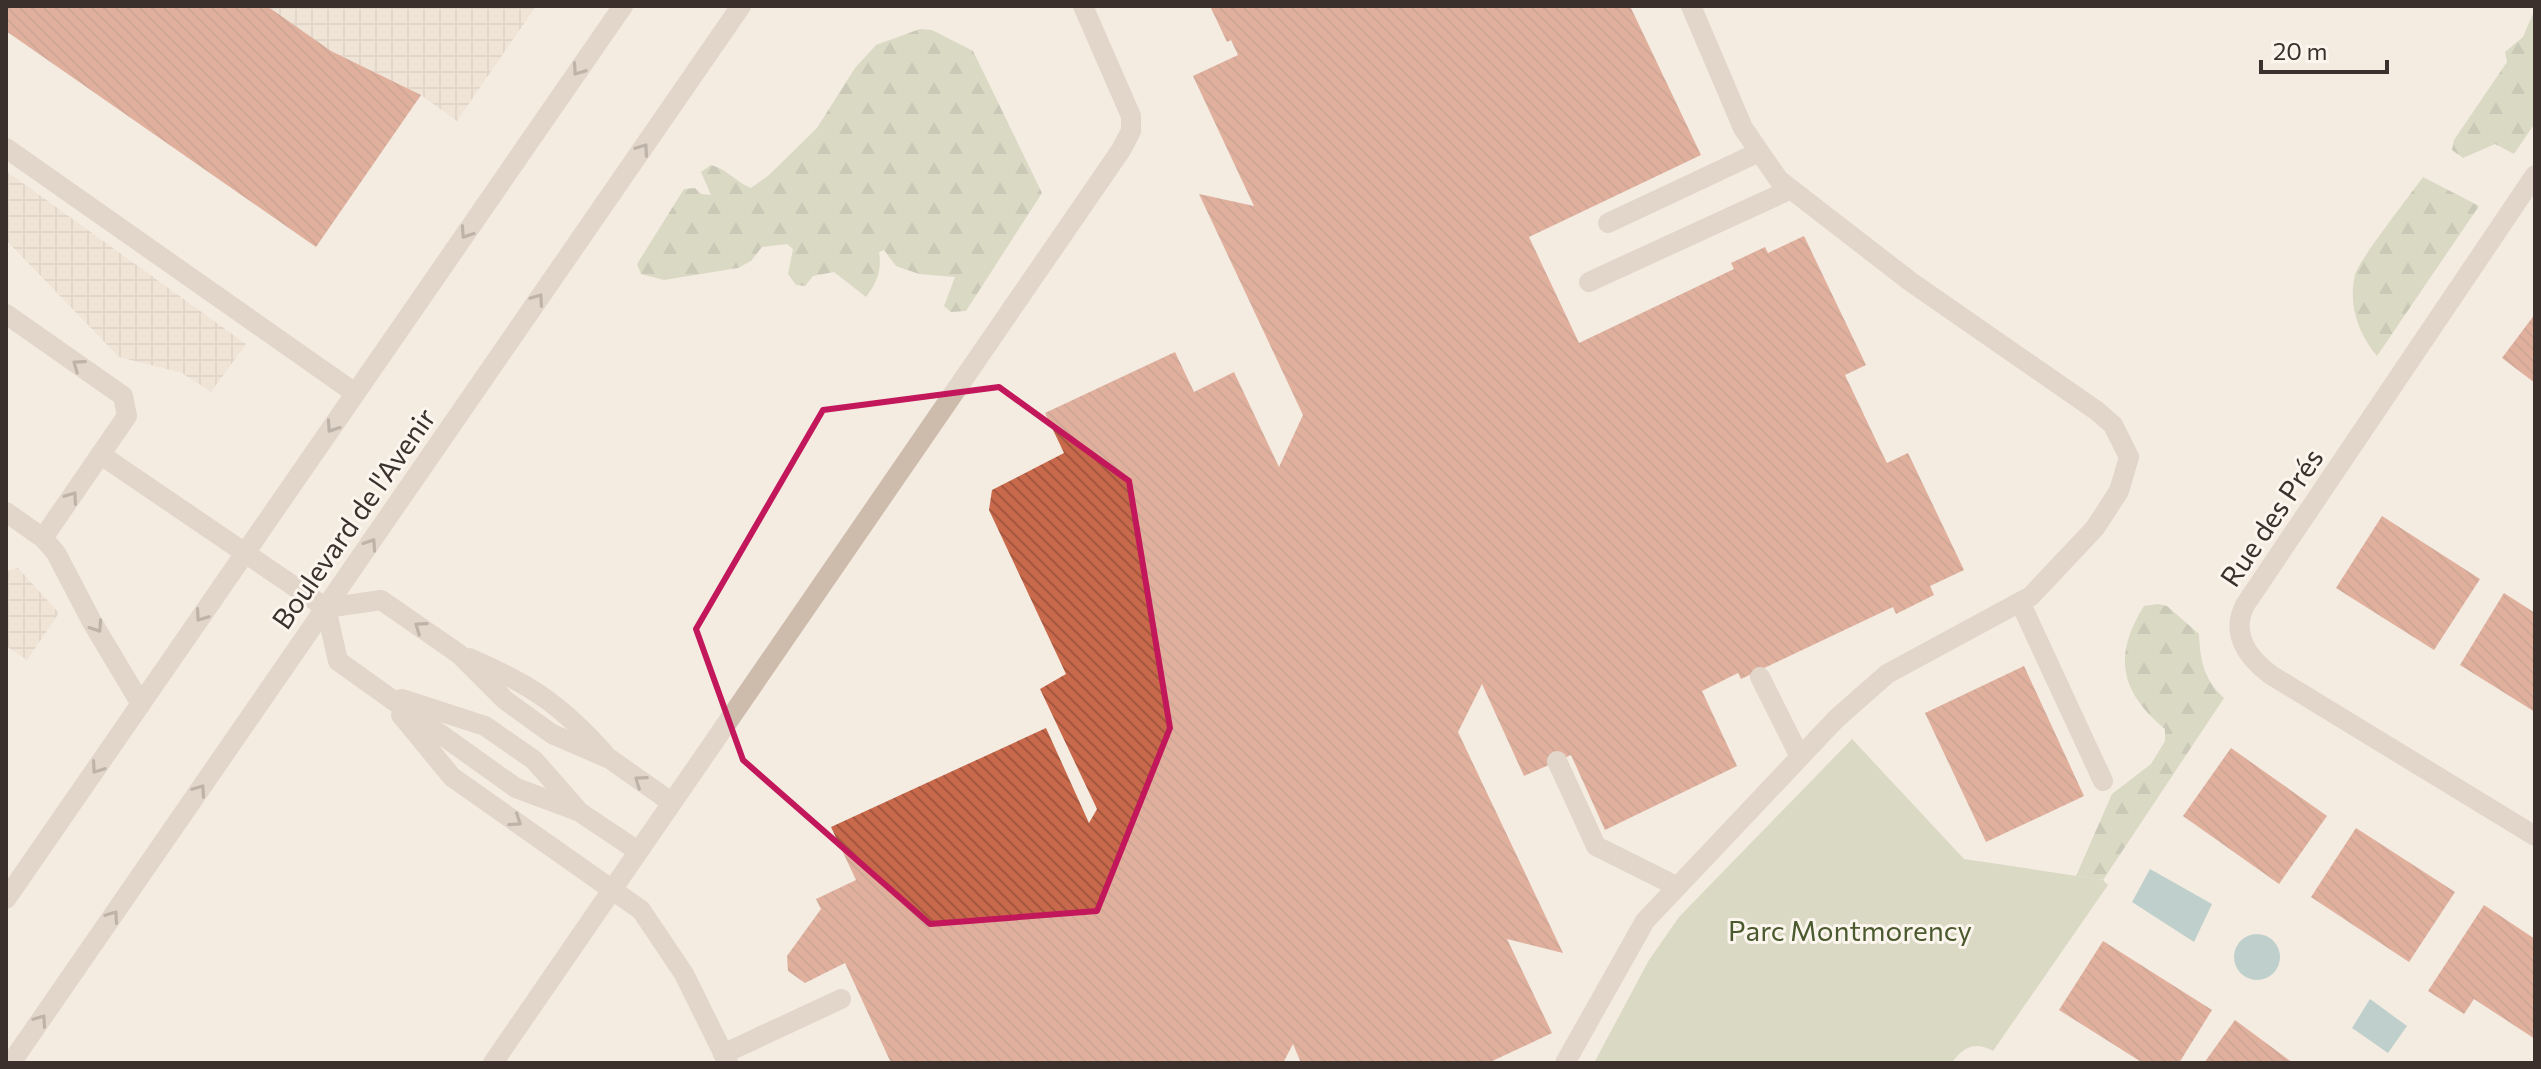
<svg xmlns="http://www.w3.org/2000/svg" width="2541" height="1069" font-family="Commissioner,sans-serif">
<defs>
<pattern id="forest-firs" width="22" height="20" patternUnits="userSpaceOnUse" patternTransform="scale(2)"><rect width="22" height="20" fill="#b8c4a0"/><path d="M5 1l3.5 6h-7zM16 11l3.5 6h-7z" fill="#97a083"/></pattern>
<pattern id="plaza-grid" width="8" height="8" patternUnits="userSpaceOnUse" patternTransform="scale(2)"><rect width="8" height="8" fill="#ecdcc8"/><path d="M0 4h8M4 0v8" fill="none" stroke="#cbbdac"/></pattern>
<pattern id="building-back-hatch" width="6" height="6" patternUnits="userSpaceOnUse" patternTransform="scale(2)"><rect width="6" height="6" fill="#c8694b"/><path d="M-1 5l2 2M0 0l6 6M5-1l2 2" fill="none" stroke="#a4573f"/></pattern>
</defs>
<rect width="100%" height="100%" fill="#f4ebe1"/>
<g fill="url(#forest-firs)">
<path d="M 2535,9 L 2535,123 L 2514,154 L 2495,144 L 2463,158 L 2452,150 L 2454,140 L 2507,62 L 2505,52 L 2523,37 Z"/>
<path d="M 920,29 L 932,30 L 973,51 L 1042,193 L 966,311 L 951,312 L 944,306 L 955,277 L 919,274 L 896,266 L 884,250 L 879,252 C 882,270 877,283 866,297 L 834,272 L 813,276 L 805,286 L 796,285 L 788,274 L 793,249 L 787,244 L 762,247 L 751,261 L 738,268 L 664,280 L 641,274 L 637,264 L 684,189 L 695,188 L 701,194 L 711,195 L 701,172 L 711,165 C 727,169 736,182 751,188 L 768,176 L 817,128 L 855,68 L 876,45 Z"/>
<path d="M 2423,177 L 2479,206 L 2377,356 C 2358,333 2348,305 2355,275 C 2358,261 2411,194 2423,177 Z"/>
<path d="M 2158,604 L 2167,606 L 2199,634 C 2200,660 2204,680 2224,698 L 2103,880 L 1964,859 L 2076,876 L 2112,794 L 2151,764 L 2165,741 L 2165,729 C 2121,692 2112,657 2144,606 Z"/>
</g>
<path fill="#b8c4a0" d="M 1852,739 L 1964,859 L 2103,880 L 2108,885 L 1993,1051 C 1975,1041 1963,1047 1952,1063 L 1594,1063 L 1649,960 L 1679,917 Z"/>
<g fill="url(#plaza-grid)">
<path d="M 267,6 L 536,6 L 457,121 L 421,95 L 331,51 Z"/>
<path d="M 6,171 L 246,344 L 211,392 L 182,373 L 119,357 L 6,240 Z"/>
<path d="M 18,568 L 59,613 L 27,660 L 6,646 L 6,571 Z"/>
</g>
<g fill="#7fb0b2">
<path d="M 2150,869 L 2212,904 L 2194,942 L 2132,902 Z"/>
<circle cx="2257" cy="957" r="23"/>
<path d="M 2370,999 L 2407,1026 L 2388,1053 L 2352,1028 Z"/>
</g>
<g fill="url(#building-back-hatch)">
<path d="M 6,6 L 267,6 L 331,51 L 421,95 L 316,247 L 6,31 Z"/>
<path d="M 1210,6 L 1630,6 L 1701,155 L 1529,237 L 1579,343 L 1734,269 L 1731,263 L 1765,247 L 1768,253 L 1804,236 L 1866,365 L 1845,375 L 1882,453 L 1887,463 L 1908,453 L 1964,570 L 1930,586 L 1934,595 L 1896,614 L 1893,607 L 1741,679 L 1738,673 L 1702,691 L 1737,766 L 1605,830 L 1571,755 L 1524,776 L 1482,684 L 1458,732 L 1563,953 L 1507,939 L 1552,1033 L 1488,1063 L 1301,1063 L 1293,1044 L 1283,1063 L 891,1063 L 845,963 L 805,983 L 788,971 L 787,956 L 821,909 L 816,899 L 856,880 L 831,827 L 1046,728 L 1089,823 L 1097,809 L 1040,689 L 1066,674 L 989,510 L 992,490 L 1064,453 L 1045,413 L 1175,352 L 1194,392 L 1234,372 L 1279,467 L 1303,415 L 1199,194 L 1254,206 L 1193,76 L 1238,55 L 1231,40 L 1227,42 Z"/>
<path d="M 2535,314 L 2535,383 L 2502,358 Z"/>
<path d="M 2382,516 L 2480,579 L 2434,650 L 2336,588 Z"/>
<path d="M 2504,593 L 2535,613 L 2535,712 L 2460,665 Z"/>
<path d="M 2024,666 L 2084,796 L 1986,842 L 1925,713 Z"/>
<path d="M 2231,748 L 2327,816 L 2279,884 L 2183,816 Z"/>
<path d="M 2356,828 L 2455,892 L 2409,962 L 2311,897 Z"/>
<path d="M 2484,905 L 2535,939 L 2535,1039 L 2474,999 L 2464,1014 L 2428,991 Z"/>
<path d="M 2103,941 L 2212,1010 L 2179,1063 L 2143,1063 L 2059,1010 Z"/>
<path d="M 2235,1020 L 2293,1063 L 2204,1063 Z"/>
</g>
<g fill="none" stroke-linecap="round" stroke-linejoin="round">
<g stroke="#cdbbac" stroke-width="20">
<path d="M 6,148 L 355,393"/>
<path d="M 2535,175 L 2245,605 C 2230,634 2248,658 2271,675 L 2535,836"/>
<path d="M 1608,223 L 1757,153"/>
<path d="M 1589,282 L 1789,190"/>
<path d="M 6,314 L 123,396 L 127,416 L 43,538"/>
<path d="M 101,455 L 326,608 L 338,661 L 516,788 L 578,811 L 638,851"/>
<path d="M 6,512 L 43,538 L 56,553 L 92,622 L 141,704"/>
<path d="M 2020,602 L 2103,781"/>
<path d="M 326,608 L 381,600 L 459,654 L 505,700 L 552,734 L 610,759 L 671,802"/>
<path d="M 469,658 C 530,684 560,704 604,753"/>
<path d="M 1760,677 L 1800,757"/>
<path d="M 402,699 L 485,726 L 534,760 L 577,809"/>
<path d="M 401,715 L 452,777 L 641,910 L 684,974 L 728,1063"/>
<path d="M 1557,761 L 1596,846 L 1676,886"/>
<path d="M 6,899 L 623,6"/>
<path d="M 723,1054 L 841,999"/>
<path d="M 11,1063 L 741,6"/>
<path d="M 493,1063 L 1121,150 L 1131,131 L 1131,116 L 1083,6"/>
<path d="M 1565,1063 L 1645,921 L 1836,719 L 1887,674 L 2031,596 L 2095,528 L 2119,491 L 2129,457 L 2113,425 L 2097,411 L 1911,282 L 1779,180 L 1743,128 L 1691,6"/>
</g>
</g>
<defs><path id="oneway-chevron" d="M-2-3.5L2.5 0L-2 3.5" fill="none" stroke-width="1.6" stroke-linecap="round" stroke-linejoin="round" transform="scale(2)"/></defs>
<g stroke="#7d6f65">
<use href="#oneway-chevron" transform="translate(578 70) rotate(125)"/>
<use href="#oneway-chevron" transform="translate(643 149) rotate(-55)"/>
<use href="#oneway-chevron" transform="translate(466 233) rotate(124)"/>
<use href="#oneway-chevron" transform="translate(538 299) rotate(-55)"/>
<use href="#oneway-chevron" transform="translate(78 365) rotate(-145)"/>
<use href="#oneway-chevron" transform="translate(332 427) rotate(124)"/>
<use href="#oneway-chevron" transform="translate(72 497) rotate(-55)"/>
<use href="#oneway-chevron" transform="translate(371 544) rotate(-56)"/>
<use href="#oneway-chevron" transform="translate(201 616) rotate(125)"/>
<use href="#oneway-chevron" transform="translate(97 627) rotate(56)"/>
<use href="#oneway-chevron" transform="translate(420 627) rotate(-145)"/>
<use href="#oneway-chevron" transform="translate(97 768) rotate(125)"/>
<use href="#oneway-chevron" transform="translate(640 781) rotate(-145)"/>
<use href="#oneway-chevron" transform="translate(200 790) rotate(-55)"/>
<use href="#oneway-chevron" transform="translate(516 821) rotate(34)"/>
<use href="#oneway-chevron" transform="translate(113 916) rotate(-55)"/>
<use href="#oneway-chevron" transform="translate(41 1020) rotate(-55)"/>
</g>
<path d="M0 0H2541V1069H0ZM 999,387 L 1129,481 L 1170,728 L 1097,911 L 930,924 L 743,760 L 696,629 L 823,410 Z" fill="#f4ebe1" fill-opacity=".55" fill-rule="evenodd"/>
<path fill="none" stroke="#c2185b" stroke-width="6" stroke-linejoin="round" d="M 999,387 L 1129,481 L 1170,728 L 1097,911 L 930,924 L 743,760 L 696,629 L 823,410 Z"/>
<g text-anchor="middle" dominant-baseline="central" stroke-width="6" stroke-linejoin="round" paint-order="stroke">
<g font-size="28" fill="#3b302b" stroke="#fbf5ee">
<text transform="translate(2271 517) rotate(-56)">Rue des Prés</text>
<text transform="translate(353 518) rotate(-55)">Boulevard de l'Avenir</text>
</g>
<g font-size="28" fill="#4a5a2e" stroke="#fbf5ee">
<text x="1850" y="930">Parc Montmorency</text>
</g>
</g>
<rect width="2541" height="1069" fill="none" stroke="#3b302b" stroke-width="16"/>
<path d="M2261 60v12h126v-12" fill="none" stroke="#3b302b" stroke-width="4"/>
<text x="2273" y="60" font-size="24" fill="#3b302b" stroke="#fbf5ee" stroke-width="6" paint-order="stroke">20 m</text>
</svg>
